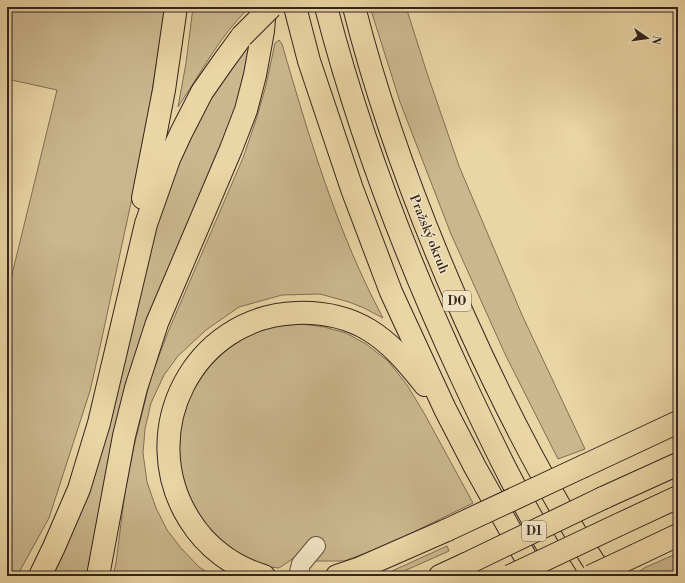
<svg xmlns="http://www.w3.org/2000/svg" width="685" height="583" font-family="'Libre Bodoni',serif">
<rect width="100%" height="100%" fill="#ead5a4"/>
<filter id="stains"><feTurbulence type="fractalNoise" baseFrequency=".005" numOctaves="4"/><feColorMatrix values="0 0 0 0 .2 0 0 0 0 .09 0 0 0 0 .02 0 0 0 .5 -.17"/></filter>
<radialGradient id="worn" r=".72"><stop offset=".6" stop-color="#630" stop-opacity="0"/><stop offset="1" stop-color="#630" stop-opacity=".3"/></radialGradient>
<g fill="#cbb78d" stroke="#806e56">
<path d="M 7,7 L 165,7 L 148,118 L 135,184 L 100,347 L 90,391 L 49,518 L 17,576 L 7,576 L 7,295 L 57,90 L 7,79 Z"/>
<path d="M 193,7 L 250,7 C 220,35 201,73 178,107 L 186,63 Z"/>
<path d="M 370,7 L 406,7 L 427,73 L 459,166 L 522,315 L 585,449 L 558,459 L 505,354 L 451,234 L 400,102 Z"/>
<path d="M 279,40 L 282,44 C 309,137 337,232 383,318 L 364,308 L 349,302 L 320,294 L 282,295 L 239,307 L 206,330 L 178,356 L 164,375 L 151,403 L 145,429 L 143,453 L 147,482 L 156,508 L 167,530 L 181,548 L 199,567 L 213,576 L 113,576 L 116,563 L 125,492 L 134,446 L 151,377 L 168,332 L 243,158 L 257,117 L 266,85 L 275,43 Z"/>
<path d="M 249,45 L 252,47 L 245,83 L 198,213 L 90,576 L 45,576 L 165,194 L 208,96 Z"/>
<path d="M 302,324 L 324,327 L 346,333 L 366,344 L 388,361 L 407,385 L 424,413 L 473,503 L 385,546 L 344,561 L 313,561 L 314,538 L 291,560 L 279,568 L 261,566 L 215,540 L 179,485 L 177,417 L 211,359 L 251,333 L 275,326 Z"/>
<path d="M 447,546 L 449,551 L 393,576 L 381,576 Z"/>
<path d="M 678,553 L 678,576 L 633,576 L 644,568 Z"/>
</g>
<g fill="none" stroke-linecap="round" stroke-linejoin="round">
<g stroke="#625140" stroke-width="20">
<path id="minor" d="M 298,576 L 301,564 L 316,546"/>
</g>
<g stroke="#34251f" stroke-width="24">
<g id="highway">
<path d="M 295,7 L 309,61 L 352,189 L 391,292 L 445,409 L 475,467 L 536,576"/>
<path d="M 326,7 C 359,134 406,258 462,378 C 493,445 526,513 566,576"/>
<path d="M 354,7 C 381,114 420,218 465,319 C 505,408 549,495 603,576"/>
<path d="M 143,198 L 164,90 L 176,7"/>
<path d="M 584,466 L 678,422"/>
<path d="M 603,498 L 678,464"/>
<path d="M 618,525 L 678,497"/>
<path d="M 636,555 L 678,535"/>
<path d="M 40,576 L 54,547 L 79,489 L 99,423 L 146,224 L 169,159 L 181,133 L 202,92 L 223,62 L 242,36"/>
<path d="M 98,576 L 124,436 L 136,388 L 157,323 L 231,149 L 246,110 L 255,75 L 263,31 L 265,7"/>
<path d="M 264,576 C 233,567 206,547 189,519 C 135,432 193,317 296,313 C 321,312 347,317 369,330 C 392,344 408,364 425,385"/>
<path d="M 337,576 L 358,569 L 447,530"/>
<path d="M 440,576 L 466,564"/>
</g>
</g>
<use href="#minor" stroke="#f1e4c4" stroke-width="18"/>
<use href="#highway" stroke="#ead5a4" stroke-width="22"/>
<g stroke="#34251f" stroke-width="24" stroke-linecap="butt">
<g id="highway-bridge">
<path d="M 242,36 L 271,7"/>
<path d="M 447,530 L 584,466"/>
<path d="M 466,564 L 603,498"/>
<path d="M 510,576 L 618,525"/>
<path d="M 591,576 L 636,555"/>
</g>
</g>
<use href="#highway-bridge" stroke="#ead5a4" stroke-width="22"/>
</g>
<g text-anchor="middle" dominant-baseline="central" stroke-width="3" stroke-linejoin="round" paint-order="stroke">
<g fill="#f1e4c4" stroke="#6d5e50" stroke-width="1">
<rect x="443" y="291" width="28" height="20" rx="3"/>
<rect x="522" y="521" width="24" height="20" rx="3"/>
</g>
<g font-size="12" font-weight="bold" fill="#34251f">
<text x="457" y="301">D0</text>
<text x="534" y="531">D1</text>
</g>
<g font-size="13" fill="#34251f" stroke="#f1e4c4">
<text transform="translate(429 234) rotate(68)">Pražský okruh</text>
</g>
</g>
<rect width="685" height="583" fill="none" stroke="#ead5a4" stroke-width="24"/>
<rect x="8" y="8" width="669" height="567" fill="none" stroke="#34251f" stroke-width="2"/>
<rect x="12" y="12" width="661" height="559" fill="none" stroke="#34251f"/>
<g transform="translate(647 38) rotate(103)" stroke="#f1e4c4" stroke-width="3" paint-order="stroke">
<path d="M0-3L7 15L0 10L-7 15Z" fill="#34251f"/>
<text y="-6" font-size="11" font-weight="bold" text-anchor="middle" fill="#34251f">N</text>
</g>
<rect width="100%" height="100%" filter="url(#stains)"/>
<rect width="100%" height="100%" fill="url(#worn)"/>
</svg>
